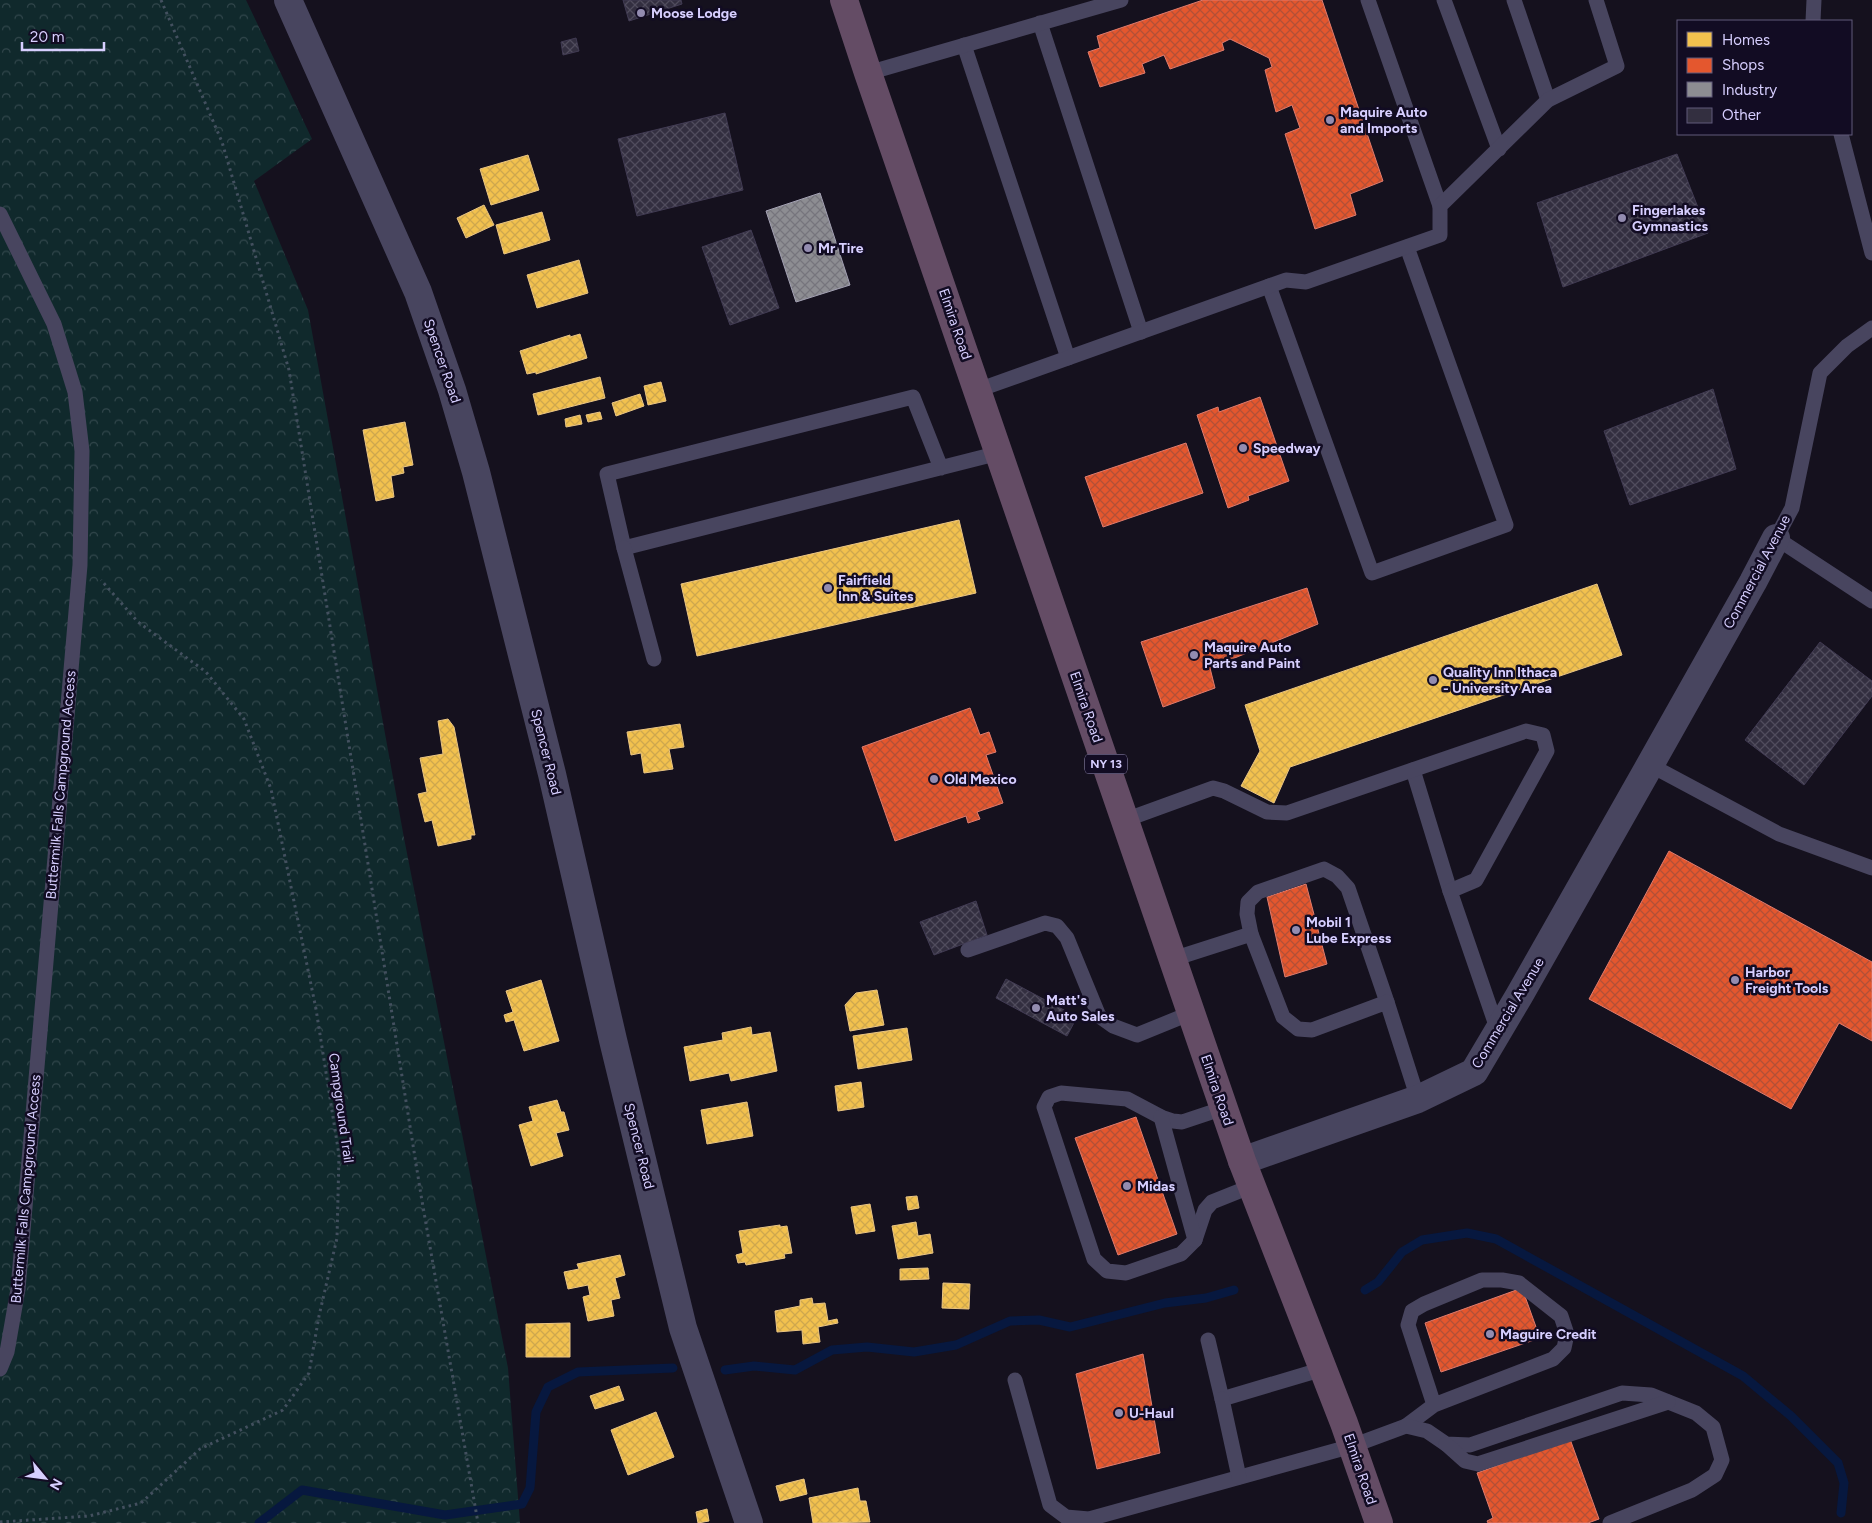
<svg xmlns="http://www.w3.org/2000/svg" width="1872" height="1523" font-family="Figtree,sans-serif">
<defs>
<pattern id="forest-crowns" width="20" height="18" patternUnits="userSpaceOnUse" patternTransform="scale(1.25)"><rect width="20" height="18" fill="#10292c"/><path d="M2 6a3 3 0 1 1 6 0M12 15a3 3 0 1 1 6 0" fill="none" stroke="#32474c"/></pattern>
<pattern id="homes-cross-hatch" width="8" height="8" patternUnits="userSpaceOnUse" patternTransform="scale(1.25)"><rect width="8" height="8" fill="#f2c14e"/><path d="M0 0l8 8M0 8l8-8" fill="none" stroke="#cea74e"/></pattern>
<pattern id="shops-cross-hatch" width="8" height="8" patternUnits="userSpaceOnUse" patternTransform="scale(1.25)"><rect width="8" height="8" fill="#e4572e"/><path d="M0 0l8 8M0 8l8-8" fill="none" stroke="#b35037"/></pattern>
<pattern id="industry-cross-hatch" width="8" height="8" patternUnits="userSpaceOnUse" patternTransform="scale(1.25)"><rect width="8" height="8" fill="#8d8d92"/><path d="M0 0l8 8M0 8l8-8" fill="none" stroke="#76757d"/></pattern>
<pattern id="building-cross-hatch" width="8" height="8" patternUnits="userSpaceOnUse" patternTransform="scale(1.25)"><rect width="8" height="8" fill="#332f40"/><path d="M0 0l8 8M0 8l8-8" fill="none" stroke="#504c5d"/></pattern>
</defs>
<rect width="100%" height="100%" fill="#15111e"/>
<path fill="url(#forest-crowns)" d="M 0,0 L 246,0 L 312,139 L 254,181 L 308,310 L 404,838 L 508,1368 L 520,1523 L 0,1523 Z"/>
<g fill="url(#homes-cross-hatch)" stroke="#eac583">
<path d="M 528,155 L 539,190 L 491,205 L 480,169 Z"/>
<path d="M 484,205 L 494,225 L 466,238 L 457,218 Z"/>
<path d="M 542,212 L 550,240 L 504,254 L 496,225 Z"/>
<path d="M 579,260 L 588,293 L 537,308 L 527,275 Z"/>
<path d="M 580,334 L 587,358 L 536,374 L 536,372 L 527,374 L 520,351 L 570,335 L 570,337 Z"/>
<path d="M 600,377 L 605,398 L 538,415 L 533,394 Z"/>
<path d="M 661,382 L 666,401 L 648,405 L 644,386 Z"/>
<path d="M 640,394 L 644,406 L 616,416 L 612,403 Z"/>
<path d="M 600,412 L 602,419 L 588,422 L 586,415 Z"/>
<path d="M 580,415 L 582,424 L 566,427 L 565,419 Z"/>
<path d="M 405,422 L 413,465 L 403,467 L 404,473 L 391,476 L 394,497 L 376,501 L 363,430 Z"/>
<path d="M 959,520 L 976,593 L 697,656 L 681,584 Z"/>
<path d="M 1597,584 L 1622,655 L 1290,767 L 1274,803 L 1241,786 L 1260,751 L 1245,705 Z"/>
<path d="M 448,719 L 454,727 L 475,835 L 471,835 L 471,839 L 438,846 L 432,820 L 425,822 L 418,794 L 427,792 L 420,758 L 443,754 L 438,721 Z"/>
<path d="M 680,724 L 684,747 L 669,749 L 673,769 L 644,773 L 641,753 L 631,755 L 627,732 Z"/>
<path d="M 541,980 L 559,1041 L 524,1051 L 514,1020 L 506,1022 L 504,1015 L 513,1012 L 506,991 Z"/>
<path d="M 877,990 L 884,1025 L 850,1031 L 845,1005 L 856,993 Z"/>
<path d="M 751,1027 L 752,1035 L 770,1032 L 777,1071 L 731,1081 L 729,1073 L 690,1081 L 684,1047 L 723,1040 L 722,1033 Z"/>
<path d="M 907,1028 L 912,1060 L 858,1069 L 853,1036 Z"/>
<path d="M 861,1082 L 864,1107 L 838,1111 L 835,1086 Z"/>
<path d="M 557,1100 L 561,1112 L 564,1112 L 569,1130 L 556,1133 L 563,1156 L 531,1166 L 519,1125 L 533,1121 L 529,1107 Z"/>
<path d="M 747,1102 L 753,1136 L 707,1144 L 701,1110 Z"/>
<path d="M 917,1196 L 919,1208 L 908,1210 L 906,1197 Z"/>
<path d="M 870,1204 L 875,1231 L 856,1234 L 851,1207 Z"/>
<path d="M 916,1222 L 918,1236 L 930,1234 L 933,1253 L 898,1259 L 892,1226 Z"/>
<path d="M 780,1225 L 780,1227 L 787,1226 L 792,1253 L 784,1254 L 785,1258 L 746,1265 L 745,1262 L 738,1263 L 736,1255 L 743,1253 L 739,1231 Z"/>
<path d="M 620,1255 L 625,1275 L 615,1278 L 620,1298 L 611,1300 L 614,1316 L 588,1321 L 583,1297 L 590,1295 L 588,1285 L 568,1289 L 564,1272 L 579,1269 L 577,1264 Z"/>
<path d="M 928,1268 L 929,1279 L 900,1280 L 900,1269 Z"/>
<path d="M 943,1283 L 970,1284 L 969,1309 L 942,1308 Z"/>
<path d="M 812,1298 L 813,1304 L 825,1303 L 828,1321 L 837,1319 L 838,1323 L 818,1327 L 820,1342 L 803,1344 L 802,1330 L 777,1332 L 775,1311 L 800,1306 L 800,1300 Z"/>
<path d="M 570,1323 L 570,1357 L 526,1357 L 526,1324 Z"/>
<path d="M 619,1386 L 624,1400 L 595,1409 L 590,1396 Z"/>
<path d="M 656,1412 L 674,1457 L 628,1475 L 611,1430 Z"/>
<path d="M 804,1479 L 807,1494 L 780,1501 L 776,1486 Z"/>
<path d="M 858,1488 L 860,1501 L 866,1501 L 870,1522 L 813,1523 L 809,1498 Z"/>
<path d="M 707,1509 L 709,1521 L 698,1523 L 696,1512 Z"/>
</g>
<g fill="url(#shops-cross-hatch)" stroke="#e07b6d">
<path d="M 1203,0 L 1322,0 L 1383,181 L 1350,194 L 1356,215 L 1315,229 L 1285,134 L 1300,128 L 1292,105 L 1276,112 L 1265,70 L 1272,67 L 1269,58 L 1230,39 L 1222,43 L 1224,50 L 1170,69 L 1164,55 L 1142,64 L 1145,73 L 1100,87 L 1088,52 L 1100,48 L 1097,36 Z"/>
<path d="M 1260,397 L 1289,481 L 1248,496 L 1249,500 L 1228,508 L 1197,415 L 1218,407 L 1219,412 Z"/>
<path d="M 1186,443 L 1203,493 L 1103,527 L 1085,477 Z"/>
<path d="M 1307,588 L 1318,624 L 1210,668 L 1215,688 L 1163,707 L 1141,642 Z"/>
<path d="M 970,708 L 980,735 L 989,732 L 996,752 L 986,755 L 1003,803 L 977,812 L 980,819 L 968,823 L 966,816 L 895,841 L 862,747 Z"/>
<path d="M 1669,851 L 1872,962 L 1872,1041 L 1839,1023 L 1791,1109 L 1589,999 Z"/>
<path d="M 1306,884 L 1327,964 L 1285,977 L 1267,897 Z"/>
<path d="M 1136,1117 L 1177,1234 L 1118,1255 L 1075,1138 Z"/>
<path d="M 1522,1288 L 1540,1338 L 1441,1372 L 1425,1323 Z"/>
<path d="M 1143,1354 L 1160,1453 L 1097,1469 L 1076,1374 Z"/>
<path d="M 1570,1439 L 1599,1519 L 1588,1523 L 1488,1523 L 1487,1521 L 1493,1518 L 1477,1473 Z"/>
</g>
<path fill="url(#industry-cross-hatch)" stroke="#a3a1b3" d="M 820,193 L 850,285 L 796,302 L 766,211 Z"/>
<g fill="none" stroke-linecap="round" stroke-linejoin="round">
<g stroke="#07183f" stroke-width="9">
<path d="M 1365,1290 L 1378,1282 L 1402,1252 L 1422,1240 L 1467,1233 L 1496,1239 L 1743,1376 L 1791,1416 L 1838,1463 L 1844,1483 L 1841,1513"/>
<path d="M 725,1370 L 754,1366 L 795,1370 L 832,1350 L 867,1347 L 914,1352 L 956,1345 L 1010,1321 L 1039,1320 L 1070,1327 L 1165,1303 L 1206,1298 L 1234,1290"/>
<path d="M 259,1523 L 302,1490 L 445,1515 L 522,1504 L 530,1488 L 536,1412 L 548,1387 L 578,1372 L 673,1368"/>
</g>
</g>
<g fill="url(#building-cross-hatch)" stroke="#413b53">
<path d="M 623,0 L 681,0 L 682,4 L 629,21 Z"/>
<path d="M 576,38 L 579,51 L 563,55 L 561,42 Z"/>
<path d="M 725,113 L 743,190 L 637,216 L 618,139 Z"/>
<path d="M 1677,154 L 1708,233 L 1563,287 L 1537,203 Z"/>
<path d="M 751,230 L 779,308 L 730,325 L 702,247 Z"/>
<path d="M 1713,389 L 1736,469 L 1630,505 L 1604,431 Z"/>
<path d="M 1820,642 L 1872,681 L 1872,696 L 1804,785 L 1745,740 Z"/>
<path d="M 976,901 L 987,935 L 934,955 L 920,922 Z"/>
<path d="M 1006,979 L 1077,1017 L 1067,1036 L 996,998 Z"/>
</g>
<g fill="none" stroke-linecap="round" stroke-linejoin="round">
<g stroke="#43505f" stroke-width="3" stroke-dasharray="2.5 4" stroke-linecap="butt">
<path d="M 161,0 L 222,142 L 289,370 L 421,1195 L 478,1523"/>
<path d="M 0,1522 L 89,1516 L 141,1503 L 200,1449 L 283,1410 L 309,1373 L 319,1316 L 337,1238 L 339,1155 L 316,1009 L 271,789 L 244,719 L 206,672 L 138,622 L 101,580"/>
</g>
<g stroke="#48455f" stroke-width="15">
<path d="M 1368,0 L 1440,206"/>
<path d="M 1444,0 L 1499,149"/>
<path d="M 1514,0 L 1548,100"/>
<path d="M 1813,21 L 1814,0"/>
<path d="M 1040,23 L 1141,332"/>
<path d="M 964,45 L 1068,358"/>
<path d="M 868,73 L 1121,0"/>
<path d="M 1841,134 L 1872,253"/>
<path d="M 0,214 L 54,324 L 75,392 L 82,451 L 80,565 L 18,1289 L 7,1352 L 0,1369"/>
<path d="M 1269,286 L 1372,573 L 1506,525 L 1407,247"/>
<path d="M 1872,328 L 1847,346 L 1820,373 L 1792,508 L 1776,538 L 1872,601"/>
<path d="M 978,390 L 1286,280 L 1306,282 L 1440,235 L 1440,206 L 1548,100 L 1617,66 L 1596,0"/>
<path d="M 941,468 L 913,397 L 607,474 L 624,548 L 999,453"/>
<path d="M 624,548 L 654,659"/>
<path d="M 1650,765 L 1779,834 L 1872,868"/>
<path d="M 1413,770 L 1450,891"/>
<path d="M 1125,820 L 1213,788 L 1224,791 L 1267,812 L 1287,813 L 1526,731 L 1543,735 L 1547,751 L 1476,880 L 1450,891 L 1498,1031"/>
<path d="M 1251,934 L 1247,914 L 1248,902 L 1258,892 L 1324,869 L 1337,876 L 1348,888 L 1387,1002"/>
<path d="M 968,950 L 1045,923 L 1057,926 L 1067,938 L 1099,1016 L 1113,1026 L 1137,1035 L 1191,1013"/>
<path d="M 1173,959 L 1251,934 L 1283,1017 L 1298,1029 L 1312,1030 L 1387,1002 L 1418,1099"/>
<path d="M 1224,1108 L 1182,1122 L 1173,1121 L 1161,1117 L 1127,1099 L 1061,1093 L 1049,1097 L 1044,1107 L 1094,1259 L 1107,1271 L 1126,1273 L 1181,1254 L 1195,1240 L 1205,1210 L 1212,1202 L 1252,1186"/>
<path d="M 1161,1117 L 1195,1240"/>
<path d="M 1208,1340 L 1222,1399 L 1323,1369"/>
<path d="M 1015,1380 L 1050,1505 L 1066,1517 L 1089,1519 L 1352,1446 L 1406,1426 L 1434,1405 L 1553,1359 L 1564,1348 L 1567,1334 L 1561,1316 L 1519,1283 L 1502,1280 L 1482,1280 L 1424,1304 L 1412,1311 L 1408,1325 L 1434,1405"/>
<path d="M 1222,1399 L 1239,1477"/>
<path d="M 1406,1426 L 1427,1431 L 1446,1444 L 1470,1445 L 1622,1393 L 1651,1395 L 1696,1413 L 1713,1427 L 1722,1460 L 1715,1475 L 1692,1490 L 1610,1523"/>
<path d="M 1446,1444 L 1465,1461 L 1478,1464 L 1668,1402"/>
</g>
<g stroke="#48455f" stroke-width="28">
<path d="M 288,0 L 418,292 L 452,390 L 476,472 L 552,774 L 613,1040 L 683,1328 L 749,1523"/>
<path d="M 1242,1161 L 1418,1099 L 1474,1072 L 1519,996 L 1650,765 L 1753,582 L 1776,538"/>
</g>
<path stroke="#644c65" stroke-width="28" d="M 844,0 L 868,73 L 1242,1161 L 1344,1423 L 1379,1523"/>
</g>
<g fill="#938cb0" stroke="#120c23" stroke-width="2">
<circle cx="641" cy="13" r="5"/>
<circle cx="1330" cy="120" r="5"/>
<circle cx="1622" cy="218" r="5"/>
<circle cx="808" cy="248" r="5"/>
<circle cx="1243" cy="448" r="5"/>
<circle cx="828" cy="588" r="5"/>
<circle cx="1194" cy="655" r="5"/>
<circle cx="1433" cy="680" r="5"/>
<circle cx="934" cy="779" r="5"/>
<circle cx="1296" cy="930" r="5"/>
<circle cx="1735" cy="980" r="5"/>
<circle cx="1036" cy="1008" r="5"/>
<circle cx="1127" cy="1186" r="5"/>
<circle cx="1490" cy="1334" r="5"/>
<circle cx="1119" cy="1413" r="5"/>
</g>
<g text-anchor="middle" dominant-baseline="central" stroke-width="5" stroke-linejoin="round" paint-order="stroke">
<rect fill="#120c23" stroke="#9c94bd" stroke-width="1" x="1085" y="754.5" width="42" height="19" rx="4"/>
<g font-size="12" font-weight="bold" fill="#d7cfff">
<text x="1106" y="764">NY 13</text>
</g>
<g font-size="14" font-weight="bold" fill="#d7cfff" stroke="#120c23" text-anchor="start">
<text x="651" y="13">Moose Lodge</text>
<text x="1340" y="112">Maquire Auto<tspan x="1340" dy="16">and Imports</tspan></text>
<text x="1632" y="210">Fingerlakes<tspan x="1632" dy="16">Gymnastics</tspan></text>
<text x="818" y="248">Mr Tire</text>
<text x="1253" y="448">Speedway</text>
<text x="838" y="580">Fairfield<tspan x="838" dy="16">Inn &amp; Suites</tspan></text>
<text x="1204" y="647">Maquire Auto<tspan x="1204" dy="16">Parts and Paint</tspan></text>
<text x="1443" y="672">Quality Inn Ithaca<tspan x="1443" dy="16">- University Area</tspan></text>
<text x="944" y="779">Old Mexico</text>
<text x="1306" y="922">Mobil 1<tspan x="1306" dy="16">Lube Express</tspan></text>
<text x="1745" y="972">Harbor<tspan x="1745" dy="16">Freight Tools</tspan></text>
<text x="1046" y="1000">Matt's<tspan x="1046" dy="16">Auto Sales</tspan></text>
<text x="1137" y="1186">Midas</text>
<text x="1500" y="1334">Maguire Credit</text>
<text x="1129" y="1413">U-Haul</text>
</g>
<g font-size="14" fill="#d7cfff" stroke="#120c23">
<text transform="translate(955 324) rotate(71)">Elmira Road</text>
<text transform="translate(442 361) rotate(71)">Spencer Road</text>
<text transform="translate(1757 572) rotate(-62)">Commercial Avenue</text>
<text transform="translate(1086 707) rotate(71)">Elmira Road</text>
<text transform="translate(546 752) rotate(76)">Spencer Road</text>
<text transform="translate(61 785) rotate(-85)">Buttermilk Falls Campground Access</text>
<text transform="translate(1508 1013) rotate(-59)">Commercial Avenue</text>
<text transform="translate(1217 1090) rotate(71)">Elmira Road</text>
<text transform="translate(341 1108) rotate(82)">Campground Trail</text>
<text transform="translate(639 1146) rotate(76)">Spencer Road</text>
<text transform="translate(26 1189) rotate(-85)">Buttermilk Falls Campground Access</text>
<text transform="translate(1360 1469) rotate(71)">Elmira Road</text>
</g>
</g>
<rect x="1677" y="20" width="175" height="115" fill="#120c23" stroke="#615a7b"/>
<rect x="1687" y="32" width="25" height="15" fill="#f2c14e" stroke="#615a7b"/>
<text x="1722" y="45" font-size="15" fill="#d7cfff">Homes</text>
<rect x="1687" y="58" width="25" height="15" fill="#e4572e" stroke="#615a7b"/>
<text x="1722" y="70" font-size="15" fill="#d7cfff">Shops</text>
<rect x="1687" y="82" width="25" height="15" fill="#8d8d92" stroke="#615a7b"/>
<text x="1722" y="95" font-size="15" fill="#d7cfff">Industry</text>
<rect x="1687" y="108" width="25" height="15" fill="#332f40" stroke="#615a7b"/>
<text x="1722" y="120" font-size="15" fill="#d7cfff">Other</text>
<g transform="translate(45 1478) rotate(119)" stroke="#120c23" stroke-width="4" paint-order="stroke">
<path d="M0-4L9 19L0 12L-9 19Z" fill="#d7cfff"/>
<text y="-8" font-size="14" font-weight="bold" text-anchor="middle" fill="#d7cfff">N</text>
</g>
<path d="M22 42v8h82v-8" fill="none" stroke="#d7cfff" stroke-width="2.5"/>
<text x="30" y="42" font-size="15" fill="#d7cfff" stroke="#120c23" stroke-width="4" paint-order="stroke">20 m</text>
</svg>
